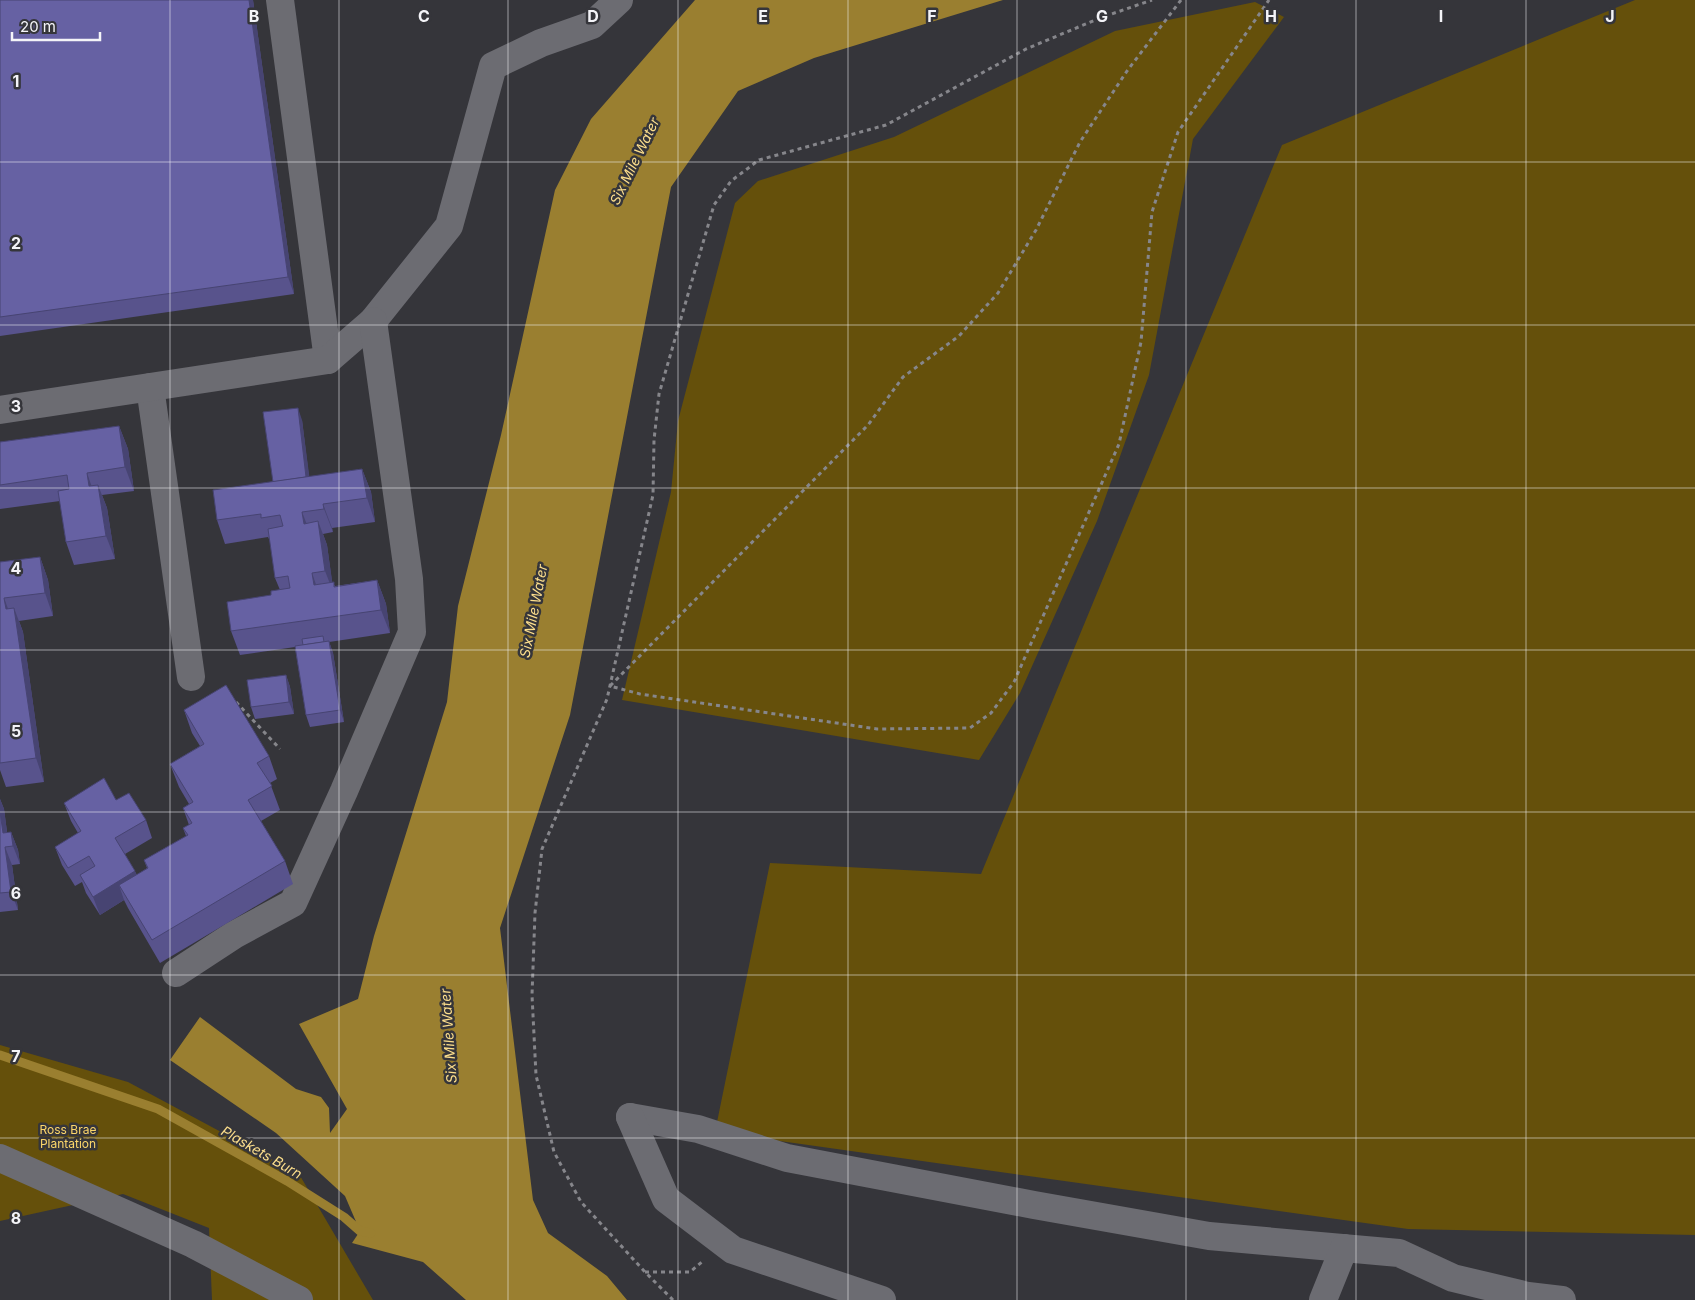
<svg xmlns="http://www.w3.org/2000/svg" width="1695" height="1300" font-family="Inter,sans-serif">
<rect width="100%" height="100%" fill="#35353a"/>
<g fill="#65500b">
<path d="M 1635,0 L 1695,0 L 1695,1235 L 1408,1229 L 715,1132 L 770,863 L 981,874 L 1282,145 Z"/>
<path d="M 1255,2 L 1284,17 L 1193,139 L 1149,375 L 1097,521 L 1020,693 L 979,760 L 622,700 L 671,492 L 678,421 L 735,203 L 758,181 L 894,137 L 1115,31 Z"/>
<path d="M 0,1045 L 128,1082 L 299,1174 L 373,1300 L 212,1300 L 209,1228 L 123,1194 L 0,1221 Z"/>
</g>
<path fill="#9a7f30" d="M 695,0 L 1003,0 L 814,58 L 738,91 L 671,187 L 570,715 L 500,928 L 533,1200 L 548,1233 L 607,1276 L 627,1300 L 466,1300 L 423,1262 L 352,1243 L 360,1231 L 345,1196 L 276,1133 L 170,1060 L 200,1017 L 296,1089 L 321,1097 L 329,1108 L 330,1133 L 347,1109 L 299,1024 L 358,999 L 374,936 L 447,702 L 458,606 L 501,435 L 555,190 L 591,119 Z"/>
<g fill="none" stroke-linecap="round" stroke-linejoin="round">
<path stroke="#9a7f30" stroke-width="9" d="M 0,1055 L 158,1109 L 287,1181 L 344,1217 L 360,1231 L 371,1233"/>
<g stroke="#86868b" stroke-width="3" stroke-dasharray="4 4" stroke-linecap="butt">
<path d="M 1181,0 L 1127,71 L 1080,142 L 1036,230 L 998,293 L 959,336 L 903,377 L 868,425 L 610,686 L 640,694 L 877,729 L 970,728 L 991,713 L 1014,682 L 1119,444 L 1141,342 L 1152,212 L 1178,132 L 1269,0"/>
<path d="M 236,702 L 280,749"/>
<path d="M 645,1272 L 690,1272 L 703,1261"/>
<path d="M 673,1300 L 645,1272 L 581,1202 L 554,1152 L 536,1075 L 532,995 L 535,913 L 542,849 L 607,699 L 653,495 L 654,440 L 659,394 L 714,205 L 731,181 L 759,160 L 886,125 L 1026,49 L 1100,18 L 1152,0"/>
</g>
<g stroke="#6c6c72" stroke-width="28">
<path d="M 280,0 L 328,360"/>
<path d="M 150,387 L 191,677"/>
<path d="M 0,410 L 328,360 L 373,321 L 449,226 L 493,66 L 541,43 L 592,25 L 619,0"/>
<path d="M 176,973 L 234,935 L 293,903 L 344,791 L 412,632 L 409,579 L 373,321"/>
<path d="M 630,1117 L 698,1129 L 787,1158 L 1034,1205 L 1209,1236 L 1399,1253 L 1453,1278 L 1528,1296 L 1562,1300"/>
<path d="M 630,1117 L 666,1199 L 733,1250 L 882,1300"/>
<path d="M 0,1158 L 193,1244 L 299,1300"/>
<path d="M 1323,1300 L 1344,1248"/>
</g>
</g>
<g fill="#58538c">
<path d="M 0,0 L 253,0 L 294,294 L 0,336 Z"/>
<path d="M 302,420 L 309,477 L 362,469 L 371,492 L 375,522 L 332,528 L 333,532 L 323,534 L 327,545 L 332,582 L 335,586 L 377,580 L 386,604 L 390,633 L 329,642 L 333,653 L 344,722 L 310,727 L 306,715 L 295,647 L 240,655 L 231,631 L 271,595 L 280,590 L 275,578 L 270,541 L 268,537 L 225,544 L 217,520 L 273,482 Z"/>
<path d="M 119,426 L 128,449 L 134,491 L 102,495 L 107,508 L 115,559 L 74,565 L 66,542 L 60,501 L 0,509 L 0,442 Z"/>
<path d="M 40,557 L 48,580 L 53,616 L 19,621 L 23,632 L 44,782 L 6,787 L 0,770 L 0,562 Z"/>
<path d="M 286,675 L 290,687 L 294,714 L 255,719 L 251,707 Z"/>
<path d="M 184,710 L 269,756 L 277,779 L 270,783 L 280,810 L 261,821 L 285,861 L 293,884 L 160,963 L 128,908 L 124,900 L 100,915 L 86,893 L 82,882 L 75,886 L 62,865 L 55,847 L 78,833 L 71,821 L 64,803 L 116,800 L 146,820 L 152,838 L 125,854 L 137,875 L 147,868 L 144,860 L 186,836 L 183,828 L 189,825 L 183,808 L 189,804 L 179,787 L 170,764 L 200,746 L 192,733 Z"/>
<path d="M 0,799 L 4,809 L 7,832 L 11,832 L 18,850 L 20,864 L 12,865 L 18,910 L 0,912 Z"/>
</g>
<g fill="#474472">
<path d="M 249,0 L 253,0 L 294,294 L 288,277 Z"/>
<path d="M 298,408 L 302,420 L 311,489 L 306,477 Z"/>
<path d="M 119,426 L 128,449 L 134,491 L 125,467 Z"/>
<path d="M 362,469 L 371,492 L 375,522 L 367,498 Z"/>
<path d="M 87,473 L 95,496 L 89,486 Z"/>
<path d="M 98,485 L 107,508 L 115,559 L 106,536 Z"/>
<path d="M 323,504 L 332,528 L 333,532 L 324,509 Z"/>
<path d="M 302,512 L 311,535 L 304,524 Z"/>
<path d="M 318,521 L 327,545 L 334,594 L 325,571 Z"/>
<path d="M 40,557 L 48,580 L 53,616 L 45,593 Z"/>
<path d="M 312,573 L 320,596 L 314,585 Z"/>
<path d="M 377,580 L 386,604 L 390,633 L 381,610 Z"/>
<path d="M 4,598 L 13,622 L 6,609 Z"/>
<path d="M 14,608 L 23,632 L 44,782 L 36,758 Z"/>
<path d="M 329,641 L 333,653 L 344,722 L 340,710 Z"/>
<path d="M 286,675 L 290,687 L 294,714 L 289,702 Z"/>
<path d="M 0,799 L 4,809 L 9,847 L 3,833 L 0,812 Z"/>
<path d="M 11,832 L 18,850 L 20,864 L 13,846 Z"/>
<path d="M 5,847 L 12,865 L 18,910 L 11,892 Z"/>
<path d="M 135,871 L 142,889 L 119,885 L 124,900 L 100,915 L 93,897 Z"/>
</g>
<g fill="#6661a3" stroke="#474472">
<path d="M 0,0 L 249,0 L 288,277 L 0,317 Z"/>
<path d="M 298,408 L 306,477 L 273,482 L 263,412 Z"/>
<path d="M 119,426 L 125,467 L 87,473 L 89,486 L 98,485 L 106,536 L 66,542 L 58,491 L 69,489 L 67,475 L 0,485 L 0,442 Z"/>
<path d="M 362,469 L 367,498 L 323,504 L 324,509 L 302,512 L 304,524 L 318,521 L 325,571 L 312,573 L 314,585 L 334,582 L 334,587 L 377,580 L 381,610 L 231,631 L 227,602 L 271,595 L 271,591 L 290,588 L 288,576 L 275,578 L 268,529 L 283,526 L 280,515 L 261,518 L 261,514 L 217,520 L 213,490 Z"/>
<path d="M 40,557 L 45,593 L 4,598 L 6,609 L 14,608 L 36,758 L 0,763 L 0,562 Z"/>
<path d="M 323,636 L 324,642 L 303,645 L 302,639 Z"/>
<path d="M 329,641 L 340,710 L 306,715 L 295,646 Z"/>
<path d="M 286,675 L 289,702 L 251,707 L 247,680 Z"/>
<path d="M 226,685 L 269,756 L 257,763 L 272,786 L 248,800 L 285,861 L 152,940 L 119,885 L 148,868 L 144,860 L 188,835 L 183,828 L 192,823 L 183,808 L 193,802 L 170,764 L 204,744 L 184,710 Z"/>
<path d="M 104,778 L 116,800 L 129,793 L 146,820 L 115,838 L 135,871 L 93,897 L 80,875 L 95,866 L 89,856 L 68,868 L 55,847 L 81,831 L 64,803 Z"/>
<path d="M 0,812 L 3,833 L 11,832 L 13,846 L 5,847 L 11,892 L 0,893 Z"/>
</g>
<path fill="none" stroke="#f4f4f8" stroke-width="1" stroke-opacity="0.55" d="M 170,0 L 170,1300M 339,0 L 339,1300M 508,0 L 508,1300M 678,0 L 678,1300M 848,0 L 848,1300M 1017,0 L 1017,1300M 1186,0 L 1186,1300M 1356,0 L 1356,1300M 1526,0 L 1526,1300M 0,162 L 1695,162M 0,325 L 1695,325M 0,488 L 1695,488M 0,650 L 1695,650M 0,812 L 1695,812M 0,975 L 1695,975M 0,1138 L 1695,1138"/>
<g text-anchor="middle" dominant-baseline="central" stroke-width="5" stroke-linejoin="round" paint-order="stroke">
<g font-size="12" fill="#fcd66a" stroke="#35353a">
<text x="68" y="1129">Ross Brae<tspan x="68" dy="14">Plantation</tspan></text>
</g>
<g font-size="14" font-style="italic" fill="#fcde8c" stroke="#35353a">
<text transform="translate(634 161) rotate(-64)">Six Mile Water</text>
<text transform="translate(533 611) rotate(-79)">Six Mile Water</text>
<text transform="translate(448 1036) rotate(-94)">Six Mile Water</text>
<text transform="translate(262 1152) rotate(30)">Plaskets Burn</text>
</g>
</g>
<g font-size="16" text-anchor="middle" font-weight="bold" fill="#f4f4f8" stroke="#35353a" stroke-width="5" stroke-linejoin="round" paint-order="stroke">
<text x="254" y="22">B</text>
<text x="424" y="22">C</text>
<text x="593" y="22">D</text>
<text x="763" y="22">E</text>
<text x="932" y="22">F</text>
<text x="1102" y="22">G</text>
<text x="1271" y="22">H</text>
<text x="1441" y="22">I</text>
<text x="1610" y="22">J</text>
<text x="16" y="87">1</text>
<text x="16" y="249">2</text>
<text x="16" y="412">3</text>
<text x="16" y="574">4</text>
<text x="16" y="737">5</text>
<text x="16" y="899">6</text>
<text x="16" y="1062">7</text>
<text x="16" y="1224">8</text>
</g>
<path d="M12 32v8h88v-8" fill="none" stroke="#f4f4f8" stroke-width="2.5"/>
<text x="20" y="32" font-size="15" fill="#f4f4f8" stroke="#35353a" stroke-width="4" paint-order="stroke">20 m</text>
</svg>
